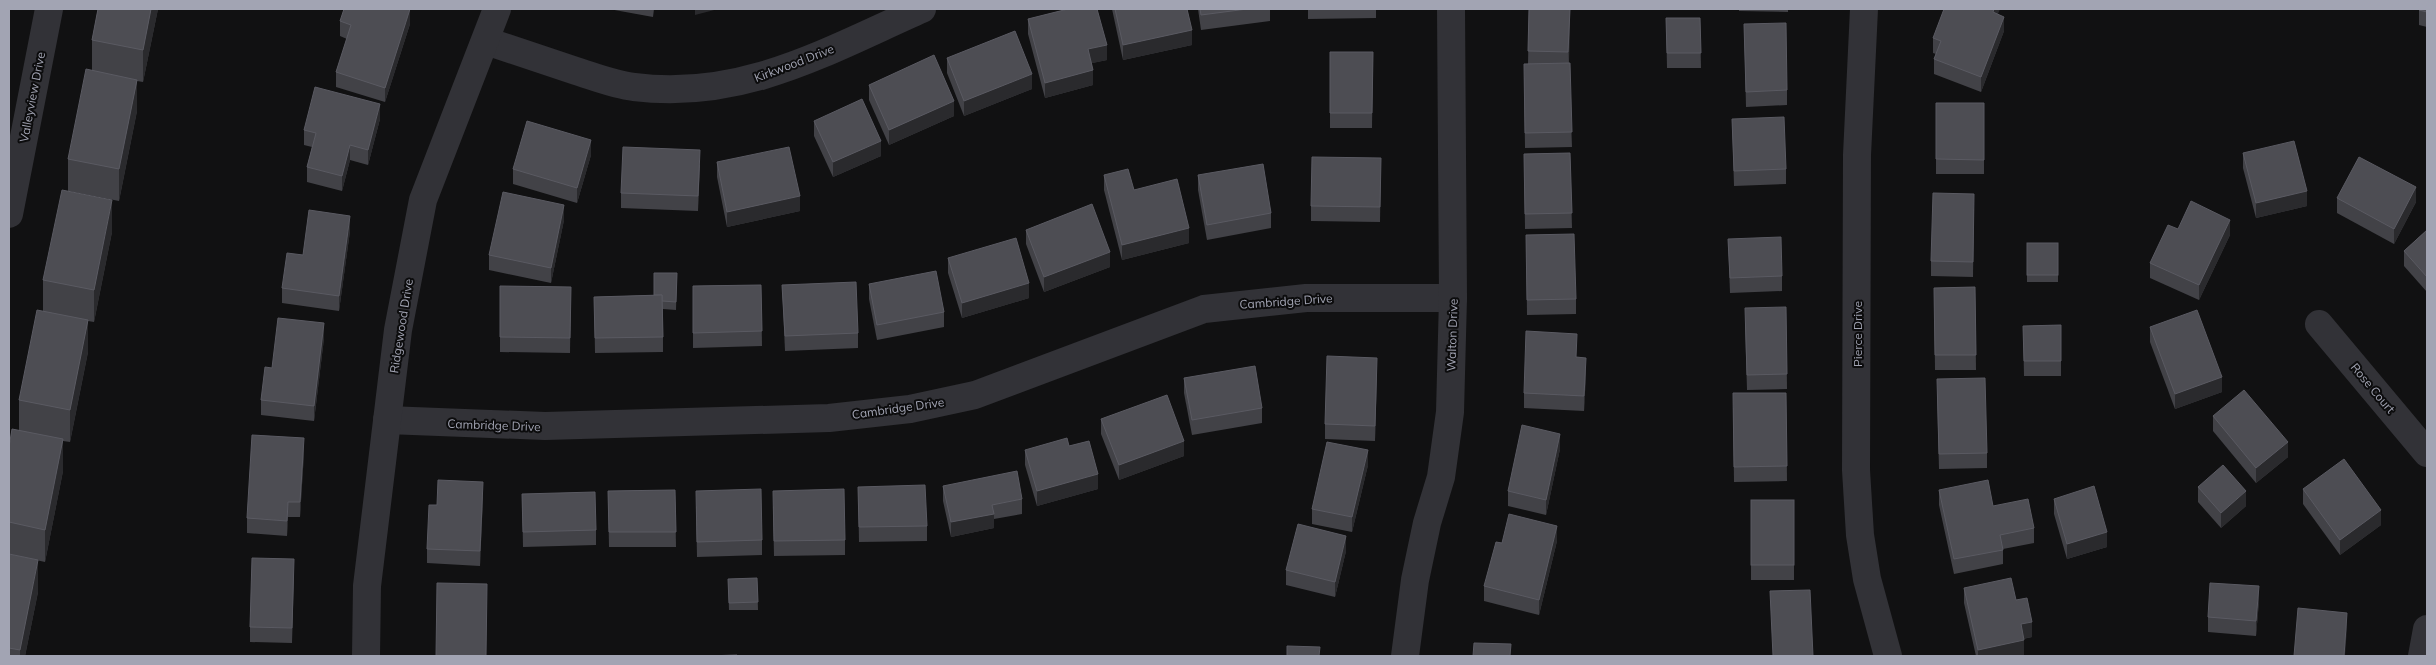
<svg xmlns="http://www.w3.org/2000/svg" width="2436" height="665" font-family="Mulish,sans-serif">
<rect width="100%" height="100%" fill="#111112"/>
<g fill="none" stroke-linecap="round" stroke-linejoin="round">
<g stroke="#323237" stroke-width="28">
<path d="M 1864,9 L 1857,155 L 1856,470 L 1860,535 L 1867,579 L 1888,656"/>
<path d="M 486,41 C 516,51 546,61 576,71 C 595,77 615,85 634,87 C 742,101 827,51 922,9"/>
<path d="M 9,214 L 49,9"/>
<path d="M 2319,324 L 2427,453"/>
<path d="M 387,420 L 545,426 L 829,418 L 910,409 L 975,395 L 1204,309 L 1306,298 L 1453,298"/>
<path d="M 366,656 L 367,586 L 398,330 L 423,200 L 497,9"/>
<path d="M 1405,656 L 1415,580 L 1427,523 L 1441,477 L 1450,412 L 1453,298 L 1451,9"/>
<path d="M 2422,656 L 2427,629"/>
</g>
</g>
<g fill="#424247">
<path d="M 98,9 L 158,9 L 143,82 L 137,81 L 137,111 L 119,201 L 68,191 L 68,159 L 92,70 L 92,40 Z"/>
<path d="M 609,9 L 654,9 L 653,17 Z"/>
<path d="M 1112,9 L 1187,9 L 1192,45 L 1123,60 Z"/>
<path d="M 1198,9 L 1270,9 L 1270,21 L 1201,30 Z"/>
<path d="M 1308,9 L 1376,9 L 1376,18 L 1308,19 Z"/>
<path d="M 1529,9 L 1570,9 L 1569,63 L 1572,147 L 1525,148 L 1524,79 L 1528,64 Z"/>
<path d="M 1739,9 L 1788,9 L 1788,12 L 1739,11 Z"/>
<path d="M 2419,9 L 2427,9 L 2427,27 L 2419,25 Z"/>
<path d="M 1998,14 L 2004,31 L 1981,92 L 1934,74 L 1934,59 L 1936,54 L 1933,53 L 1933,38 Z"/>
<path d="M 1666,18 L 1700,18 L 1701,68 L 1667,68 Z"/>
<path d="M 1028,19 L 1107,60 L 1092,63 L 1093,85 L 1045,98 L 1028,34 Z"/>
<path d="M 340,21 L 410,24 L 385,102 L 336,87 L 336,72 L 347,39 L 340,36 Z"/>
<path d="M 1744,24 L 1787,90 L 1787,105 L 1746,107 Z"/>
<path d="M 1330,52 L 1373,52 L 1372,128 L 1330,128 Z"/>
<path d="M 947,58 L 1032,89 L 964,116 L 947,73 Z"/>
<path d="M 869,85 L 954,116 L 889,145 L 869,100 Z"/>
<rect x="1936" y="103" width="48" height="71"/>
<path d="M 380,119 L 368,165 L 350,160 L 342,191 L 307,182 L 307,167 L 312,147 L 304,145 L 304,130 Z"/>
<path d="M 1732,119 L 1786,169 L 1786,184 L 1734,186 Z"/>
<path d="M 814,121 L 881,156 L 833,177 L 814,136 Z"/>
<path d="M 1570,153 L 1572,228 L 1525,229 L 1524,154 Z"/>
<path d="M 2243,153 L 2307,206 L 2256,218 L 2243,168 Z"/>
<path d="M 591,155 L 577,203 L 513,184 L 513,169 Z"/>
<path d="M 1381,158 L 1380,222 L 1311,221 L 1311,206 Z"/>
<path d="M 717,162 L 800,211 L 727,227 L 717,177 Z"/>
<path d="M 700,165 L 698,211 L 621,208 L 621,193 Z"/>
<path d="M 1104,175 L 1134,190 L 1189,243 L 1122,260 L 1104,190 Z"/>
<path d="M 1198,175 L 1271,213 L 1271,228 L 1207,240 L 1198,190 Z"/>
<path d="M 2337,198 L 2416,202 L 2394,244 L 2337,213 Z"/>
<path d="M 1974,208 L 1973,277 L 1931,276 L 1931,261 Z"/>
<path d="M 564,220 L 551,283 L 489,270 L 489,255 Z"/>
<path d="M 2178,229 L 2230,235 L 2199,300 L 2150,278 L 2150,263 Z"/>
<path d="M 1026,230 L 1110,267 L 1044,292 L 1026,244 Z"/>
<path d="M 2427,230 L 2427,292 L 2404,266 L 2404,251 Z"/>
<path d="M 350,231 L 339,311 L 282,303 L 282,288 L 303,255 Z"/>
<path d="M 112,232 L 94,322 L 88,321 L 88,352 L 70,442 L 63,441 L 63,471 L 45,562 L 9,554 L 9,447 L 19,430 L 19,400 L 43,311 L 43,280 Z"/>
<path d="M 1526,235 L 1576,299 L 1576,314 L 1527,315 Z"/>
<path d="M 1728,239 L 1782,276 L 1782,291 L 1730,293 Z"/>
<rect x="2027" y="243" width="31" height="39"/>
<path d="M 948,258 L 1029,298 L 962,318 L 948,273 Z"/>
<path d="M 677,273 L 676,310 L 663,309 L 663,352 L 595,353 L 594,297 L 654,295 Z"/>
<path d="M 869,284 L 944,312 L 944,327 L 877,340 L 869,299 Z"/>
<path d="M 761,285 L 762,346 L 693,348 L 693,286 Z"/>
<path d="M 782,285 L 858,333 L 858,348 L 785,351 Z"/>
<path d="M 500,286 L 571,287 L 570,353 L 500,352 Z"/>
<path d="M 1975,287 L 1976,370 L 1935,370 L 1934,288 Z"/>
<path d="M 1786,307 L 1787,389 L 1747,390 L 1745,323 Z"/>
<path d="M 2061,325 L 2061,376 L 2024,376 L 2023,326 Z"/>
<path d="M 2150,327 L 2222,392 L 2175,409 L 2150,342 Z"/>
<path d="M 324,338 L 314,421 L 261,415 L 261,400 L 272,368 Z"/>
<path d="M 1577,357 L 1586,373 L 1584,411 L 1524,408 L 1524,393 Z"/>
<path d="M 1377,373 L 1375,441 L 1325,439 L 1325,424 Z"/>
<path d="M 1184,378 L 1262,408 L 1262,423 L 1192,435 L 1184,393 Z"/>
<path d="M 1786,393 L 1787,481 L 1734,482 L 1733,408 Z"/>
<path d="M 1937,394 L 1987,453 L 1987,468 L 1939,469 Z"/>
<path d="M 2213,416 L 2288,457 L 2256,483 L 2213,431 Z"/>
<path d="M 1101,419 L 1184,456 L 1119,480 L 1101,434 Z"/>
<path d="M 1560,449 L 1546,515 L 1508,506 L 1508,491 Z"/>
<path d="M 1025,450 L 1098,489 L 1037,506 L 1025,465 Z"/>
<path d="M 304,453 L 300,517 L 288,517 L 287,536 L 247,533 L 247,518 Z"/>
<path d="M 1368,465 L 1352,532 L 1312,524 L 1312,509 Z"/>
<path d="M 943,486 L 1022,499 L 1022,514 L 994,519 L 994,528 L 951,537 L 943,501 Z"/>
<path d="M 858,487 L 927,526 L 927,541 L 859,542 Z"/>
<path d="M 2198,487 L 2246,506 L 2221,528 L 2198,502 Z"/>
<path d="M 2303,489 L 2381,525 L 2340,555 L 2303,504 Z"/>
<path d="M 675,490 L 676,547 L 609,547 L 608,491 Z"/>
<path d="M 1939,490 L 1993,506 L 2034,528 L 2034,543 L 2003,549 L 2003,564 L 1954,574 L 1939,505 Z"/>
<path d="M 522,494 L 596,530 L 596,545 L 523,547 Z"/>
<path d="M 483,497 L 480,566 L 427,563 L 427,549 L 437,505 Z"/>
<path d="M 2054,499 L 2107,547 L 2067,559 L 2054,514 Z"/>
<rect x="1751" y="500" width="43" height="80"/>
<path d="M 696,506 L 762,540 L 762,555 L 697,557 Z"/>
<path d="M 773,506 L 845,540 L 845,555 L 774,556 Z"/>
<path d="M 1557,541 L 1539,615 L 1484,601 L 1484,586 L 1502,543 Z"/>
<path d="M 1346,551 L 1335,597 L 1286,585 L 1286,570 Z"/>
<path d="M 9,554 L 38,592 L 25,656 L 9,656 Z"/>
<path d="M 294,574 L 292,643 L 250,642 L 250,627 Z"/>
<path d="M 757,578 L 758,610 L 729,610 L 728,579 Z"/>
<path d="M 1964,588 L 2016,600 L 2032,637 L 2023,639 L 2024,655 L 2016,656 L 1976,656 L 1964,603 Z"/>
<path d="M 2259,601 L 2256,636 L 2208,632 L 2208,617 Z"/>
</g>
<g fill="#2a2a2d">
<path d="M 151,9 L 158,9 L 143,82 L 143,50 Z"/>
<path d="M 410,9 L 410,24 L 385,102 L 385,88 Z"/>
<path d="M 695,9 L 718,9 L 695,15 Z"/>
<path d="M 1570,9 L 1568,67 L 1568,52 Z"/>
<path d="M 1994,9 L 2000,9 L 1993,27 L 1993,12 Z"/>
<path d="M 2004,17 L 2004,31 L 1981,92 L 1981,77 Z"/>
<path d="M 1192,30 L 1192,45 L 1123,60 L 1123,45 Z"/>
<path d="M 1107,45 L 1107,60 L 1088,64 L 1088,49 Z"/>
<path d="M 1093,70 L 1093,85 L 1045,98 L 1045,83 Z"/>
<path d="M 1032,74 L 1032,89 L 964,116 L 964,101 Z"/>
<path d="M 137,80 L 137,111 L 119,201 L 119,169 Z"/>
<path d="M 954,101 L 954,116 L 889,145 L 889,130 Z"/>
<path d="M 380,104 L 380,119 L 368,165 L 368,150 Z"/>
<path d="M 591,140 L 591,155 L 577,203 L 577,188 Z"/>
<path d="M 881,141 L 881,156 L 833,177 L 833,162 Z"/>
<path d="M 350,145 L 350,160 L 342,191 L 342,176 Z"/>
<path d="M 2416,187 L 2416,202 L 2394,244 L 2394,229 Z"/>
<path d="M 2307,191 L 2307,206 L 2256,218 L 2256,203 Z"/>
<path d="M 800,196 L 800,211 L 727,227 L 727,212 Z"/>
<path d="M 112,200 L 112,232 L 94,322 L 94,290 Z"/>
<path d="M 564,205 L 564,220 L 551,283 L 551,268 Z"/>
<path d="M 350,216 L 350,231 L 339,311 L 339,296 Z"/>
<path d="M 2230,220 L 2230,235 L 2199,300 L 2199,285 Z"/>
<path d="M 1189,228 L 1189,243 L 1122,260 L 1122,245 Z"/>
<path d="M 1110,252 L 1110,267 L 1044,292 L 1044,277 Z"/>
<path d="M 1029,283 L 1029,298 L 962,318 L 962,303 Z"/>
<path d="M 88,320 L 88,352 L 70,442 L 70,410 Z"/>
<path d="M 324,323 L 324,338 L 314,421 L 314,406 Z"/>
<path d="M 1377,358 L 1377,373 L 1375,441 L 1375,426 Z"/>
<path d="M 1586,358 L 1586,373 L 1584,411 L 1584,396 Z"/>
<path d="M 2222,377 L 2222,392 L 2175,409 L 2175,394 Z"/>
<path d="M 1560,434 L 1560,449 L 1546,515 L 1546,500 Z"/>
<path d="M 304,438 L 304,453 L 300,517 L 300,502 Z"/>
<path d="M 63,439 L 63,471 L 45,562 L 45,530 Z"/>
<path d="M 1184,441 L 1184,456 L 1119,480 L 1119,465 Z"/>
<path d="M 2288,442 L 2288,457 L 2256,483 L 2256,468 Z"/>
<path d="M 1368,450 L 1368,465 L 1352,532 L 1352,517 Z"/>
<path d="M 1098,474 L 1098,489 L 1037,506 L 1037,491 Z"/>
<path d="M 483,482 L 483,497 L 480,566 L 480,551 Z"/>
<path d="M 2246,491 L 2246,506 L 2221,528 L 2221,513 Z"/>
<path d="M 288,502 L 288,517 L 287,536 L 287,521 Z"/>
<path d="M 2381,510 L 2381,525 L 2340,555 L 2340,540 Z"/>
<path d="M 994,514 L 994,528 L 951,537 L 951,522 Z"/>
<path d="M 1557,526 L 1557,541 L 1539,615 L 1539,600 Z"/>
<path d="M 2107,532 L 2107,547 L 2067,559 L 2067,544 Z"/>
<path d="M 1346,536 L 1346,551 L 1335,597 L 1335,582 Z"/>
<path d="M 38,560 L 38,592 L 25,656 L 20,656 L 20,650 Z"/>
<path d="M 2259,586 L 2259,601 L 2256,636 L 2256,621 Z"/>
<path d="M 2347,613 L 2347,628 L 2345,656 L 2344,656 Z"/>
<path d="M 2032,622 L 2032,637 L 2021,639 L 2021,624 Z"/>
<path d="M 2024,640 L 2024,655 L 2016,656 L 1978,656 L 1978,650 Z"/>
</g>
<g fill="#4d4d53" stroke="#5a5a62">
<path d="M 98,9 L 151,9 L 143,50 L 92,40 Z"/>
<path d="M 344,9 L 410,9 L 385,88 L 336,72 L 351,25 L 340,21 Z"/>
<path d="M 1068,9 L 1097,9 L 1107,45 L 1088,49 L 1093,70 L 1045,83 L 1028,19 Z"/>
<path d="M 1115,9 L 1187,9 L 1192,30 L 1123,45 Z"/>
<path d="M 1200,9 L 1247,9 L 1201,15 Z"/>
<path d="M 1529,9 L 1570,9 L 1568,52 L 1528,51 Z"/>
<path d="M 1944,9 L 1994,9 L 1993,12 L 2004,17 L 1981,77 L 1934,59 L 1941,41 L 1933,38 Z"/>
<path d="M 2419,9 L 2427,9 L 2427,12 L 2419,10 Z"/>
<path d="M 1666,18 L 1700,18 L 1701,53 L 1667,53 Z"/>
<path d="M 1786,23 L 1787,90 L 1746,92 L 1744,24 Z"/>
<path d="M 1015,31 L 1032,74 L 964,101 L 947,58 Z"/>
<path d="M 1330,52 L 1373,52 L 1372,113 L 1330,113 Z"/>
<path d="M 934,55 L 954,101 L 889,130 L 869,85 Z"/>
<path d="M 1570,63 L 1572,132 L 1525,133 L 1524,64 Z"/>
<path d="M 86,69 L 137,80 L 119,169 L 68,159 Z"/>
<path d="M 315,87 L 380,104 L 368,150 L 350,145 L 342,176 L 307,167 L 316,133 L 304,130 Z"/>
<path d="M 862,99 L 881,141 L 833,162 L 814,121 Z"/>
<path d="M 1936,103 L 1984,103 L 1984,160 L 1936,159 Z"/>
<path d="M 1784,117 L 1786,169 L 1734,171 L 1732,119 Z"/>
<path d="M 527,121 L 591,140 L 577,188 L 513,169 Z"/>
<path d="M 2294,141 L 2307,191 L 2256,203 L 2243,153 Z"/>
<path d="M 623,147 L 700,150 L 698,196 L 621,193 Z"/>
<path d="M 789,147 L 800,196 L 727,212 L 717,162 Z"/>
<path d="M 1570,153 L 1572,213 L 1525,214 L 1524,154 Z"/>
<path d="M 1312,157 L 1381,158 L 1380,207 L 1311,206 Z"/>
<path d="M 2359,157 L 2416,187 L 2394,229 L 2337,198 Z"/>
<path d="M 1263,164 L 1271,213 L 1207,225 L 1198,175 Z"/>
<path d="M 1128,169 L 1134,190 L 1177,179 L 1189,228 L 1122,245 L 1104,175 Z"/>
<path d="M 62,190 L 112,200 L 94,290 L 43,280 Z"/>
<path d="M 503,192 L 564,205 L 551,268 L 489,255 Z"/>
<path d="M 1933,193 L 1974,194 L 1973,262 L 1931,261 Z"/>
<path d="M 2191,201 L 2230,220 L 2199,285 L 2150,263 L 2168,225 L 2178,229 Z"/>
<path d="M 1092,204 L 1110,252 L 1044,277 L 1026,230 Z"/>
<path d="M 309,210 L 350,216 L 339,296 L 282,288 L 287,253 L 303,255 Z"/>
<path d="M 2427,230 L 2427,277 L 2404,251 Z"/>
<path d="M 1574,234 L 1576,299 L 1527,300 L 1526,235 Z"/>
<path d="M 1781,237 L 1782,276 L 1730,278 L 1728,239 Z"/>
<path d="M 1016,238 L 1029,283 L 962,303 L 948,258 Z"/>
<rect x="2027" y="243" width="31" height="32"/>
<path d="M 936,271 L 944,312 L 877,325 L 869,284 Z"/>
<path d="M 654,273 L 677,273 L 676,302 L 662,301 L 662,295 L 654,295 Z"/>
<path d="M 856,282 L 858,333 L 785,336 L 782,285 Z"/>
<path d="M 761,285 L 762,331 L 693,333 L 693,286 Z"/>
<path d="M 500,286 L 571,287 L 570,338 L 500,337 Z"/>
<path d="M 1975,287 L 1976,355 L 1935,355 L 1934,288 Z"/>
<path d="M 662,295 L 663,337 L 595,338 L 594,297 Z"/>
<path d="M 1786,307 L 1787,374 L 1747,375 L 1745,308 Z"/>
<path d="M 37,310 L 88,320 L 70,410 L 19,400 Z"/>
<path d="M 2197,310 L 2222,377 L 2175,394 L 2150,327 Z"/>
<path d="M 278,318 L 324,323 L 314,406 L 261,400 L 265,367 L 272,368 Z"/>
<path d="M 2061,325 L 2061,361 L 2024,361 L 2023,326 Z"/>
<path d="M 1526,331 L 1577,334 L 1576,357 L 1586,358 L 1584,396 L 1524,393 Z"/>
<path d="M 1327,356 L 1377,358 L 1375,426 L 1325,424 Z"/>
<path d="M 1255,366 L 1262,408 L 1192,420 L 1184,378 Z"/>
<path d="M 1985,378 L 1987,453 L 1939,454 L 1937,379 Z"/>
<path d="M 2244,390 L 2288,442 L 2256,468 L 2213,416 Z"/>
<path d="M 1733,393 L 1786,393 L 1787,466 L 1734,467 Z"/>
<path d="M 1167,395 L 1184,441 L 1119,465 L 1101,419 Z"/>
<path d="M 1522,425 L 1560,434 L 1546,500 L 1508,491 Z"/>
<path d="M 12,429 L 63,439 L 45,530 L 9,522 L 9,447 Z"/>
<path d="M 252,435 L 304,438 L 300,502 L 288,502 L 287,521 L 247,518 Z"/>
<path d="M 1067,438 L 1069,446 L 1089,441 L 1098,474 L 1037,491 L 1025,450 Z"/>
<path d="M 1327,442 L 1368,450 L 1352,517 L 1312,509 Z"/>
<path d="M 2344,459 L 2381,510 L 2340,540 L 2303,489 Z"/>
<path d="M 2223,465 L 2246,491 L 2221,513 L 2198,487 Z"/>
<path d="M 1017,471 L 1022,499 L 992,505 L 994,514 L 951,522 L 943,486 Z"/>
<path d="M 438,480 L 483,482 L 480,551 L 427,549 L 429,505 L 437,505 Z"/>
<path d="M 1988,480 L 1993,506 L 2028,499 L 2034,528 L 2000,535 L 2003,550 L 1954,559 L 1939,490 Z"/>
<path d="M 925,485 L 927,526 L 859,527 L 858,487 Z"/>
<path d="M 2094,486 L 2107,532 L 2067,544 L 2054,499 Z"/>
<path d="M 761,489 L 762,540 L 697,542 L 696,491 Z"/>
<path d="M 844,489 L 845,540 L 774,541 L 773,491 Z"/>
<path d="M 675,490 L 676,532 L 609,532 L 608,491 Z"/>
<path d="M 595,492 L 596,530 L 523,532 L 522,494 Z"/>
<rect x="1751" y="500" width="43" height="65"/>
<path d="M 1509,514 L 1557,526 L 1539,600 L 1484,586 L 1496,542 L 1502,543 Z"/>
<path d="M 1298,524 L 1346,536 L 1335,582 L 1286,570 Z"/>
<path d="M 9,554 L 38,560 L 20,650 L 9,648 Z"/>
<path d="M 252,558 L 294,559 L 292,628 L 250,627 Z"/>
<path d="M 757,578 L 758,602 L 729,603 L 728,579 Z"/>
<path d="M 2011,578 L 2016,600 L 2027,598 L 2032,622 L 2021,624 L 2024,640 L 1978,650 L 1964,588 Z"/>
<path d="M 437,583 L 487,584 L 486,656 L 436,656 Z"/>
<path d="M 2210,583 L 2259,586 L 2256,621 L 2208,617 Z"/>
<path d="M 1810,590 L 1813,656 L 1773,656 L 1770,591 Z"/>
<path d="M 2298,608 L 2347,613 L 2344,656 L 2294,656 Z"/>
<path d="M 1474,643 L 1511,644 L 1510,656 L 1473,656 Z"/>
<path d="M 1287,646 L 1320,647 L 1319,656 L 1287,656 Z"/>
<path d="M 737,655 L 737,656 L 706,656 Z"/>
</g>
<g text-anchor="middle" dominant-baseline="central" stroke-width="4" stroke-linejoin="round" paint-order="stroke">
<g font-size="12" fill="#a2a4b3" stroke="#0c0c0d">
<text transform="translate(794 63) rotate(-21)">Kirkwood Drive</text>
<text transform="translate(32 97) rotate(-79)">Valleyview Drive</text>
<text transform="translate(1286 301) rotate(-4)">Cambridge Drive</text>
<text transform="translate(401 326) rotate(-81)">Ridgewood Drive</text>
<text transform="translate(1857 334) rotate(-90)">Pierce Drive</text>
<text transform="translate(1452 335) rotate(-88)">Walton Drive</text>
<text transform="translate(2373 388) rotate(50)">Rose Court</text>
<text transform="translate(898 408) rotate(-8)">Cambridge Drive</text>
<text transform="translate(494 425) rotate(2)">Cambridge Drive</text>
</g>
</g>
<rect width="2436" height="665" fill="none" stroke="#a2a4b3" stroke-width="20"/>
</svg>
